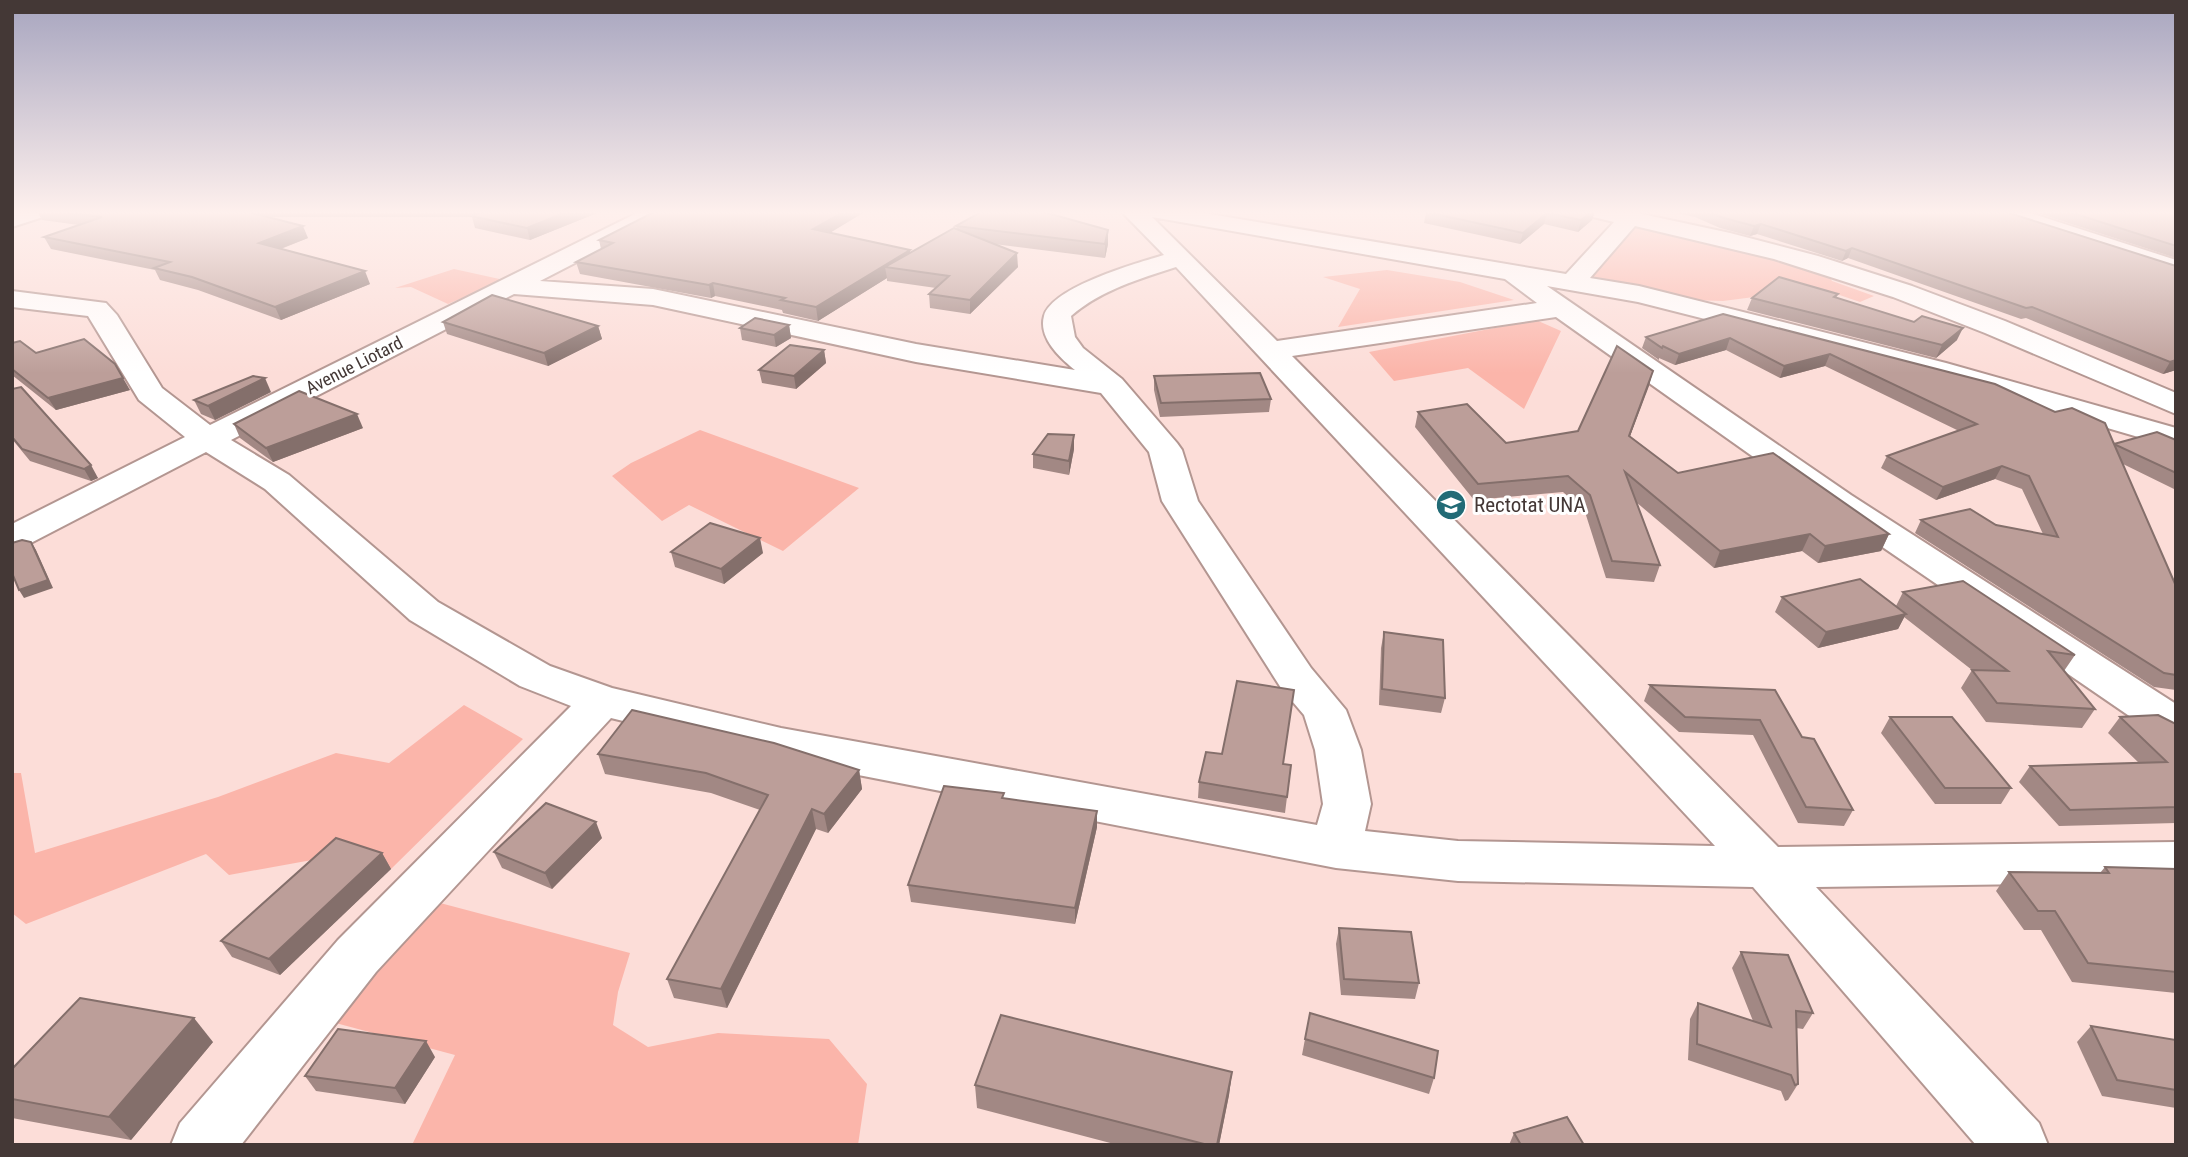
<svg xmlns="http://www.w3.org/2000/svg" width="2188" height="1157" font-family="'Roboto Condensed',sans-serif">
<rect width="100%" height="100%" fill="#fcddd8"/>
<g fill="#fbb5aa">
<path d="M 1630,218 L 1827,273 L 1832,281 L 1874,296 L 1860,302 L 1825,290 L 1786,285 L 1754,297 L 1723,301 L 1691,300 L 1579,275 Z"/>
<path d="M 454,269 L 504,280 L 448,304 L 411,287 L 395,288 Z"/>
<path d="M 1387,270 L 1460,282 L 1514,300 L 1338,327 L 1360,289 L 1323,277 Z"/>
<path d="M 1536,320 L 1561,331 L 1524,409 L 1468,368 L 1394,381 L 1369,352 Z"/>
<path d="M 700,430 L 859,488 L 783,551 L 689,505 L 662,521 L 612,476 L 631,463 Z"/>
<path d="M 464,705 L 523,739 L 391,869 L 345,854 L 229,875 L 206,854 L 26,924 L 12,913 L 12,773 L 21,773 L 35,853 L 218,797 L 336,753 L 389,763 Z"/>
<path d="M 425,899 L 630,953 L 618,992 L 613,1025 L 648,1047 L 718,1033 L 829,1039 L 867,1084 L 858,1145 L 412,1145 L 455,1055 L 317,1018 Z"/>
</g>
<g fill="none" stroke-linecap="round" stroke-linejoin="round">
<g stroke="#b39691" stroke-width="4">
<g id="minor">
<path d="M 17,211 L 49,211 L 46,216 L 12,227 L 12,212 Z"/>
<path d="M 641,211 L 669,211 L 666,216 L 540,281 L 653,289 L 916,344 L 1075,370 C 1060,358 1038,338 1044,316 C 1052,287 1137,263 1164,255 L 1121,211 L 1192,211 L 1566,274 L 1614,222 L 1589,216 L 1586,211 L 1628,211 L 1730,233 L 1818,256 L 1912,286 L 2005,321 L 2176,393 L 2176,414 L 1985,333 L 1893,297 L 1774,259 L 1635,226 L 1590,278 L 1639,286 L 1946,363 L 2176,428 L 2176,448 L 1926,375 L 1638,302 L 1547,286 L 1851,495 L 2176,704 L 2176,742 L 2160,737 L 1827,509 L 1556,317 L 1292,356 L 1778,847 L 2176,842 L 2176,882 L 1816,887 L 2039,1123 L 2048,1145 L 1976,1145 L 1753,887 L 1458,881 L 1336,868 L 781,760 L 611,718 L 376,972 L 241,1145 L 171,1145 L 180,1123 L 338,940 L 571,706 L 520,686 L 410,620 L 265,489 L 206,452 L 25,546 L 12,549 L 12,524 L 185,437 L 139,400 L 88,316 L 12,307 L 12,291 L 106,303 L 117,315 L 162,388 L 210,425 ZM 1152,217 L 1505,279 L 1537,303 L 1277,341 ZM 1176,267 L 1715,846 L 1458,841 L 1365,831 L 1371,804 L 1361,750 L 1346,710 L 1311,668 L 1198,501 L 1182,450 L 1177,443 L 1122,379 L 1083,348 L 1075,337 L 1071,316 C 1101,290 1139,279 1176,267 ZM 514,294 L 653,305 L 916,362 L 1101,393 L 1149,452 L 1162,501 L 1281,688 L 1304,715 L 1315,750 L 1323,804 L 1317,825 L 781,728 L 612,688 L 550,666 L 438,602 L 289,475 L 231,440 Z"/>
<path d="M 1991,211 L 2024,211 L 2176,260 L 2176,276 L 1994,216 Z"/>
</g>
</g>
<use href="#minor" fill="#fff" fill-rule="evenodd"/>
</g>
<g fill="#a28884">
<path d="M 37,211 L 602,211 L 530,240 L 475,228 L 472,217 L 267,217 L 308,238 L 281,249 L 370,284 L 281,320 L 198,290 L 160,280 L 155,270 L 51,249 L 44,237 L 79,225 L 42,220 Z"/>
<path d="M 656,211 L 866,211 L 829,233 L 910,253 L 957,229 L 956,226 L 1108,244 L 1105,258 L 994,244 L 1018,267 L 970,314 L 930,308 L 929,294 L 936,288 L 887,281 L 887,278 L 818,321 L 783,313 L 782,310 L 715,296 L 711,298 L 580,274 L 576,262 L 601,249 L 599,240 Z"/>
<path d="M 1595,211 L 1592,220 L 1578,232 L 1544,224 L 1520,244 L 1424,223 L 1426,212 Z"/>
<path d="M 1671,211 L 2003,211 L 2176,266 L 2176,370 L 2163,374 L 2026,318 L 2021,319 L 1848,258 L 1842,261 L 1757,234 L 1750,236 L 1720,228 L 1695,217 L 1670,212 Z"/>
<path d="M 2031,211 L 2176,211 L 2176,258 Z"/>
<path d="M 1838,294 L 1836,298 L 1957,340 L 1936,358 L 1747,310 L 1752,298 Z"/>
<path d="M 1723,314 L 2114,444 L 2176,440 L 2176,490 L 2123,464 L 2176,587 L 2176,690 L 2154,687 L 1915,533 L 1921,520 L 1996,525 L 2043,534 L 2022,489 L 1995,479 L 1936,500 L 1881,468 L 1887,456 L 1959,431 L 1825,366 L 1780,378 L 1726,350 L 1675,365 L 1659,358 L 1659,360 L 1642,348 L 1646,337 Z"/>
<path d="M 443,322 L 598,326 L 602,339 L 548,366 L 447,334 Z"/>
<path d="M 789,325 L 791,338 L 776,347 L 742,340 L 740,328 Z"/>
<path d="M 12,343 L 36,353 L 130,390 L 56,410 L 12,375 Z"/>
<path d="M 824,350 L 826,363 L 796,389 L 762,383 L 759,370 Z"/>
<path d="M 1653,371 L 1630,436 L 1678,473 L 1889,534 L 1881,551 L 1818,563 L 1802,551 L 1714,568 L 1636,502 L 1660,565 L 1654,582 L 1606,578 L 1585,512 L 1563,492 L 1474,500 L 1415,427 L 1418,412 L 1506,443 L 1578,431 Z"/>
<path d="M 1154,376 L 1271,399 L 1269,412 L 1160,417 L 1154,390 Z"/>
<path d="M 12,389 L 98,478 L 91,481 L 30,461 L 12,439 Z"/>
<path d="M 271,392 L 215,420 L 201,414 L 194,400 Z"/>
<path d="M 234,424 L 363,428 L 273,462 L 240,438 Z"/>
<path d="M 1074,435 L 1074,449 L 1069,475 L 1033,468 L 1033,454 Z"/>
<path d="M 671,552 L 763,553 L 724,584 L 675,567 Z"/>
<path d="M 1903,592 L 2075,655 L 2064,671 L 2095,709 L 2082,728 L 1986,722 L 1961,688 L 1972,670 L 1904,617 L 1898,629 L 1818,648 L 1775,612 L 1782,597 L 1896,606 Z"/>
<path d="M 1384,632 L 1445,698 L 1441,713 L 1379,705 L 1381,648 Z"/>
<path d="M 1650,685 L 1775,690 L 1802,737 L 1853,810 L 1844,826 L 1798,823 L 1753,735 L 1679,732 L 1644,701 Z"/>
<path d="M 1890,717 L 2011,788 L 2001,804 L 1935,804 L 1881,733 Z"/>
<path d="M 2120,717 L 2176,724 L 2176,823 L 2059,826 L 2019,782 L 2030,766 L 2139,763 L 2108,733 Z"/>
<path d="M 598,754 L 859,770 L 862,789 L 828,833 L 816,829 L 727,1008 L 674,998 L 667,979 L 760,810 L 711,793 L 605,774 Z"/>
<path d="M 1283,764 L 1291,765 L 1285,813 L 1198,798 L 1199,782 Z"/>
<path d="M 1004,799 L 1097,811 L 1097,827 L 1075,924 L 911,902 L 908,885 Z"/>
<path d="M 602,838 L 552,889 L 502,868 L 494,852 Z"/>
<path d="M 382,853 L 391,869 L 280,975 L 232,957 L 221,941 Z"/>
<path d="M 2105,867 L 2176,869 L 2176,993 L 2072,982 L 2041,930 L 2024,930 L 1996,891 L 2009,872 L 2100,873 Z"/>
<path d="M 1339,928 L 1419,983 L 1415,999 L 1341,995 L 1336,944 Z"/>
<path d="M 1741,952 L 1813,1013 L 1803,1029 L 1796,1028 L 1798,1084 L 1788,1100 L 1785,1101 L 1781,1091 L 1688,1060 L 1690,1019 L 1698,1003 L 1753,1021 L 1732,968 Z"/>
<path d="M 1310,1013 L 1434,1078 L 1429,1094 L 1302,1055 Z"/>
<path d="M 2091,1026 L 2176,1040 L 2176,1108 L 2102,1096 L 2077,1042 Z"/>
<path d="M 213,1042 L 131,1140 L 12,1118 L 12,1069 Z"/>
<path d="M 435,1057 L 405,1104 L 316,1091 L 305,1076 Z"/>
<path d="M 1232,1072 L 1229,1095 L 1219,1145 L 1118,1145 L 977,1108 L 975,1085 Z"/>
<path d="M 1514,1133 L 1584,1145 L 1509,1145 Z"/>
</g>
<g fill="#846f6b">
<path d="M 569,211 L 602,211 L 530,240 L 527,228 Z"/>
<path d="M 845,211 L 866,211 L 815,242 L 813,229 Z"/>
<path d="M 1593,211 L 1595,211 L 1592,220 L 1578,232 L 1581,220 Z"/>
<path d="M 1547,213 L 1544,224 L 1520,244 L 1523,233 Z"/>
<path d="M 1761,224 L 1757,234 L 1750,236 L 1754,226 Z"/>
<path d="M 303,226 L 308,238 L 264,255 L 259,243 Z"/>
<path d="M 1108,230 L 1108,244 L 1105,258 L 1105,244 Z"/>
<path d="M 1852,248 L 1848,258 L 1842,261 L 1846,251 Z"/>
<path d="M 910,250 L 911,263 L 885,267 L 887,278 L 818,321 L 816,307 Z"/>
<path d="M 1017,253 L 1018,267 L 970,314 L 970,300 Z"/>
<path d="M 365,271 L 370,284 L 281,320 L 275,307 Z"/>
<path d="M 713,283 L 715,296 L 711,298 L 709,285 Z"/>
<path d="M 789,325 L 791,338 L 776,347 L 774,335 Z"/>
<path d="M 598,326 L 602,339 L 548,366 L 544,353 Z"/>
<path d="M 1963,328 L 1957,340 L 1936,358 L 1942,345 Z"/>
<path d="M 1730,338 L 1726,350 L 1675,365 L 1679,354 Z"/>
<path d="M 824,350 L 826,363 L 796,389 L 794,376 Z"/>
<path d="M 1830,354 L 1825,366 L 1780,378 L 1784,366 Z"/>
<path d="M 2176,360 L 2176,370 L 2163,374 L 2170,362 Z"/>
<path d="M 1653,371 L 1649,386 L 1624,452 L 1629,436 Z"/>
<path d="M 123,378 L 130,390 L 56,410 L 48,398 Z"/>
<path d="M 265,378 L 271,392 L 215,420 L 208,406 Z"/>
<path d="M 357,414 L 363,428 L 273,462 L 266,448 Z"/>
<path d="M 1074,435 L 1074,449 L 1069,475 L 1069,461 Z"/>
<path d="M 91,465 L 98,478 L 91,481 L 84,469 Z"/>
<path d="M 2002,466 L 1995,479 L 1936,500 L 1943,487 Z"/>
<path d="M 1810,534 L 1802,551 L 1714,568 L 1720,551 Z"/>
<path d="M 1889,534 L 1881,551 L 1818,563 L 1825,546 Z"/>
<path d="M 760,538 L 763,553 L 724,584 L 721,569 Z"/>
<path d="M 31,542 L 36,550 L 53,588 L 24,598 L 19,590 Z"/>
<path d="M 1906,614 L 1898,629 L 1818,648 L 1826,632 Z"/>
<path d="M 859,770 L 862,789 L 828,833 L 824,814 Z"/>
<path d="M 812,809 L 816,829 L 727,1008 L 721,989 Z"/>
<path d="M 1097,811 L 1097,827 L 1075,924 L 1075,908 Z"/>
<path d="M 596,822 L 602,838 L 552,889 L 545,873 Z"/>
<path d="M 382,853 L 391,869 L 280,975 L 269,959 Z"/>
<path d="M 194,1018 L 213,1042 L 131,1140 L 109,1117 Z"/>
<path d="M 426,1041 L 435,1057 L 405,1104 L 395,1088 Z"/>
<path d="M 1232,1072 L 1229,1095 L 1219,1145 L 1217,1145 Z"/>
</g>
<g fill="#bc9e99" stroke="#846f6b" stroke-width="2">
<path d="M 53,211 L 244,211 L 303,226 L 259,243 L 365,271 L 275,307 L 192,277 L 154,268 L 170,262 L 44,237 L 102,217 Z"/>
<path d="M 485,211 L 569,211 L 527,228 L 471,216 Z"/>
<path d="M 656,211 L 845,211 L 813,229 L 910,250 L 816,307 L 781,300 L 785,298 L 713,283 L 709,285 L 576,262 L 613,243 L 599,240 Z"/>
<path d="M 983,211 L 1040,211 L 1108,230 L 1105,244 L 956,226 Z"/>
<path d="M 1428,211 L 1593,211 L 1581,220 L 1547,213 L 1523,233 L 1426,212 Z"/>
<path d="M 1705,211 L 2003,211 L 2176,266 L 2176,360 L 2170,362 L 2032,307 L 2026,308 L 1852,248 L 1846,251 L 1761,224 L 1754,226 L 1724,218 Z"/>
<path d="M 2066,211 L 2176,211 L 2176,246 Z"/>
<path d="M 954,228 L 1017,253 L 970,300 L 929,294 L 949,276 L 885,267 Z"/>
<path d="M 1779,277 L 1838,294 L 1834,297 L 1914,322 L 1922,316 L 1963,328 L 1942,345 L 1752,298 Z"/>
<path d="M 492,295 L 598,326 L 544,353 L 443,322 Z"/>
<path d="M 1723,314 L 1995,384 L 2055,412 L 2072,408 L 2105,423 L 2114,444 L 2157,432 L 2176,440 L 2176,473 L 2114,444 L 2176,586 L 2176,675 L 2164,673 L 1921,520 L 1970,509 L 1996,525 L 2058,537 L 2029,476 L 2002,466 L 1943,487 L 1887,456 L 1977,424 L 1830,354 L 1784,366 L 1730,338 L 1679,354 L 1663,346 L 1662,348 L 1646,337 Z"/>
<path d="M 755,318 L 789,325 L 774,335 L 740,328 Z"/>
<path d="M 84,339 L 115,364 L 123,378 L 48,398 L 12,369 L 12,343 L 20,341 L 36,353 Z"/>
<path d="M 790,345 L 824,350 L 794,376 L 759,370 Z"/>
<path d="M 1617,346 L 1653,371 L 1629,436 L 1678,473 L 1773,453 L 1889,534 L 1825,546 L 1810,534 L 1720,551 L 1625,472 L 1660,565 L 1612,561 L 1590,495 L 1568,476 L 1478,484 L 1418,412 L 1467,404 L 1506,443 L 1578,431 Z"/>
<path d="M 1260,373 L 1271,399 L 1161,403 L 1154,376 Z"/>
<path d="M 253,376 L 265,378 L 208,406 L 194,400 Z"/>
<path d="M 21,387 L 91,465 L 84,469 L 22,449 L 12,437 L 12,389 Z"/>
<path d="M 299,391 L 357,414 L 266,448 L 234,424 Z"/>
<path d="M 1048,434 L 1074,435 L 1069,461 L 1033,454 Z"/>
<path d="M 710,523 L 760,538 L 721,569 L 671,552 Z"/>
<path d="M 22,540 L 31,542 L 48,580 L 19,590 L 12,573 L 12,543 Z"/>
<path d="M 1860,579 L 1906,614 L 1826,632 L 1782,597 Z"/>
<path d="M 1963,581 L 2075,655 L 2048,651 L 2095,709 L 1997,703 L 1972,670 L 2008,671 L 1903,592 Z"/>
<path d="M 1384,632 L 1443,640 L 1445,698 L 1382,689 Z"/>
<path d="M 1237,681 L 1294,690 L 1283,764 L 1291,765 L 1287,797 L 1199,782 L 1206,752 L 1222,754 Z"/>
<path d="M 1650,685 L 1775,690 L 1802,737 L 1814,739 L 1853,810 L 1806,807 L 1760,720 L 1685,717 Z"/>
<path d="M 632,710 L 774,743 L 859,770 L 824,814 L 812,809 L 721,989 L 667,979 L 768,795 L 706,773 L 598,754 Z"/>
<path d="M 2158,715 L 2176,724 L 2176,807 L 2070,810 L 2030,766 L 2167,762 L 2120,717 Z"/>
<path d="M 1890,717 L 1952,717 L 2011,788 L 1945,788 Z"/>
<path d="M 944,786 L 1004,793 L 1002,798 L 1097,811 L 1075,908 L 908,885 Z"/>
<path d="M 546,803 L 596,822 L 545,873 L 494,852 Z"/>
<path d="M 336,838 L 382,853 L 269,959 L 221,941 Z"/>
<path d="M 2105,867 L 2176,869 L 2176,972 L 2088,963 L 2055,911 L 2038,911 L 2009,872 L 2109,873 Z"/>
<path d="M 1339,928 L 1411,932 L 1419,983 L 1344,979 Z"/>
<path d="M 1741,952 L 1788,955 L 1813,1013 L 1796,1011 L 1798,1084 L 1795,1085 L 1791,1075 L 1697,1044 L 1698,1003 L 1771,1027 Z"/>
<path d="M 80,998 L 194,1018 L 109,1117 L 12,1099 L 12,1069 Z"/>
<path d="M 1310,1013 L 1438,1051 L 1434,1078 L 1305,1039 Z"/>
<path d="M 1001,1015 L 1232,1072 L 1217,1145 L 1208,1145 L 975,1085 Z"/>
<path d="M 2091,1026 L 2176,1040 L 2176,1090 L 2117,1080 Z"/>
<path d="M 338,1029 L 426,1041 L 395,1088 L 305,1076 Z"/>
<path d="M 1567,1117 L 1584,1145 L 1521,1145 L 1514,1133 Z"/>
</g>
<linearGradient id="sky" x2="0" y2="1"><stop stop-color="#a7a5bf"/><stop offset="0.57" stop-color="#fef0ed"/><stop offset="1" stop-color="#fef0ed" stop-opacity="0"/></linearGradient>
<rect width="2188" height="373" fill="url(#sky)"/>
<defs>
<g id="university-disc" transform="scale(1.575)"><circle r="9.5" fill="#226b76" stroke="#fff"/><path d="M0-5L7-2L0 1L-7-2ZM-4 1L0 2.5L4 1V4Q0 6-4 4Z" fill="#fff"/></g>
</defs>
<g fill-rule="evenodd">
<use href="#university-disc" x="1451" y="505"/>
</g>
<g text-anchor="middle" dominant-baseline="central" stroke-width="6" stroke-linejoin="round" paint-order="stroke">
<g font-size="18" fill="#443836" stroke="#fff">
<text transform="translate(354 365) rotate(-27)">Avenue Liotard</text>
</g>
<g font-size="21" fill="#443836" stroke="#fff" text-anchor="start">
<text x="1474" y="505">Rectotat UNA</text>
</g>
</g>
<rect width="2188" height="1157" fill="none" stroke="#443836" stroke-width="28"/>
</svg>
